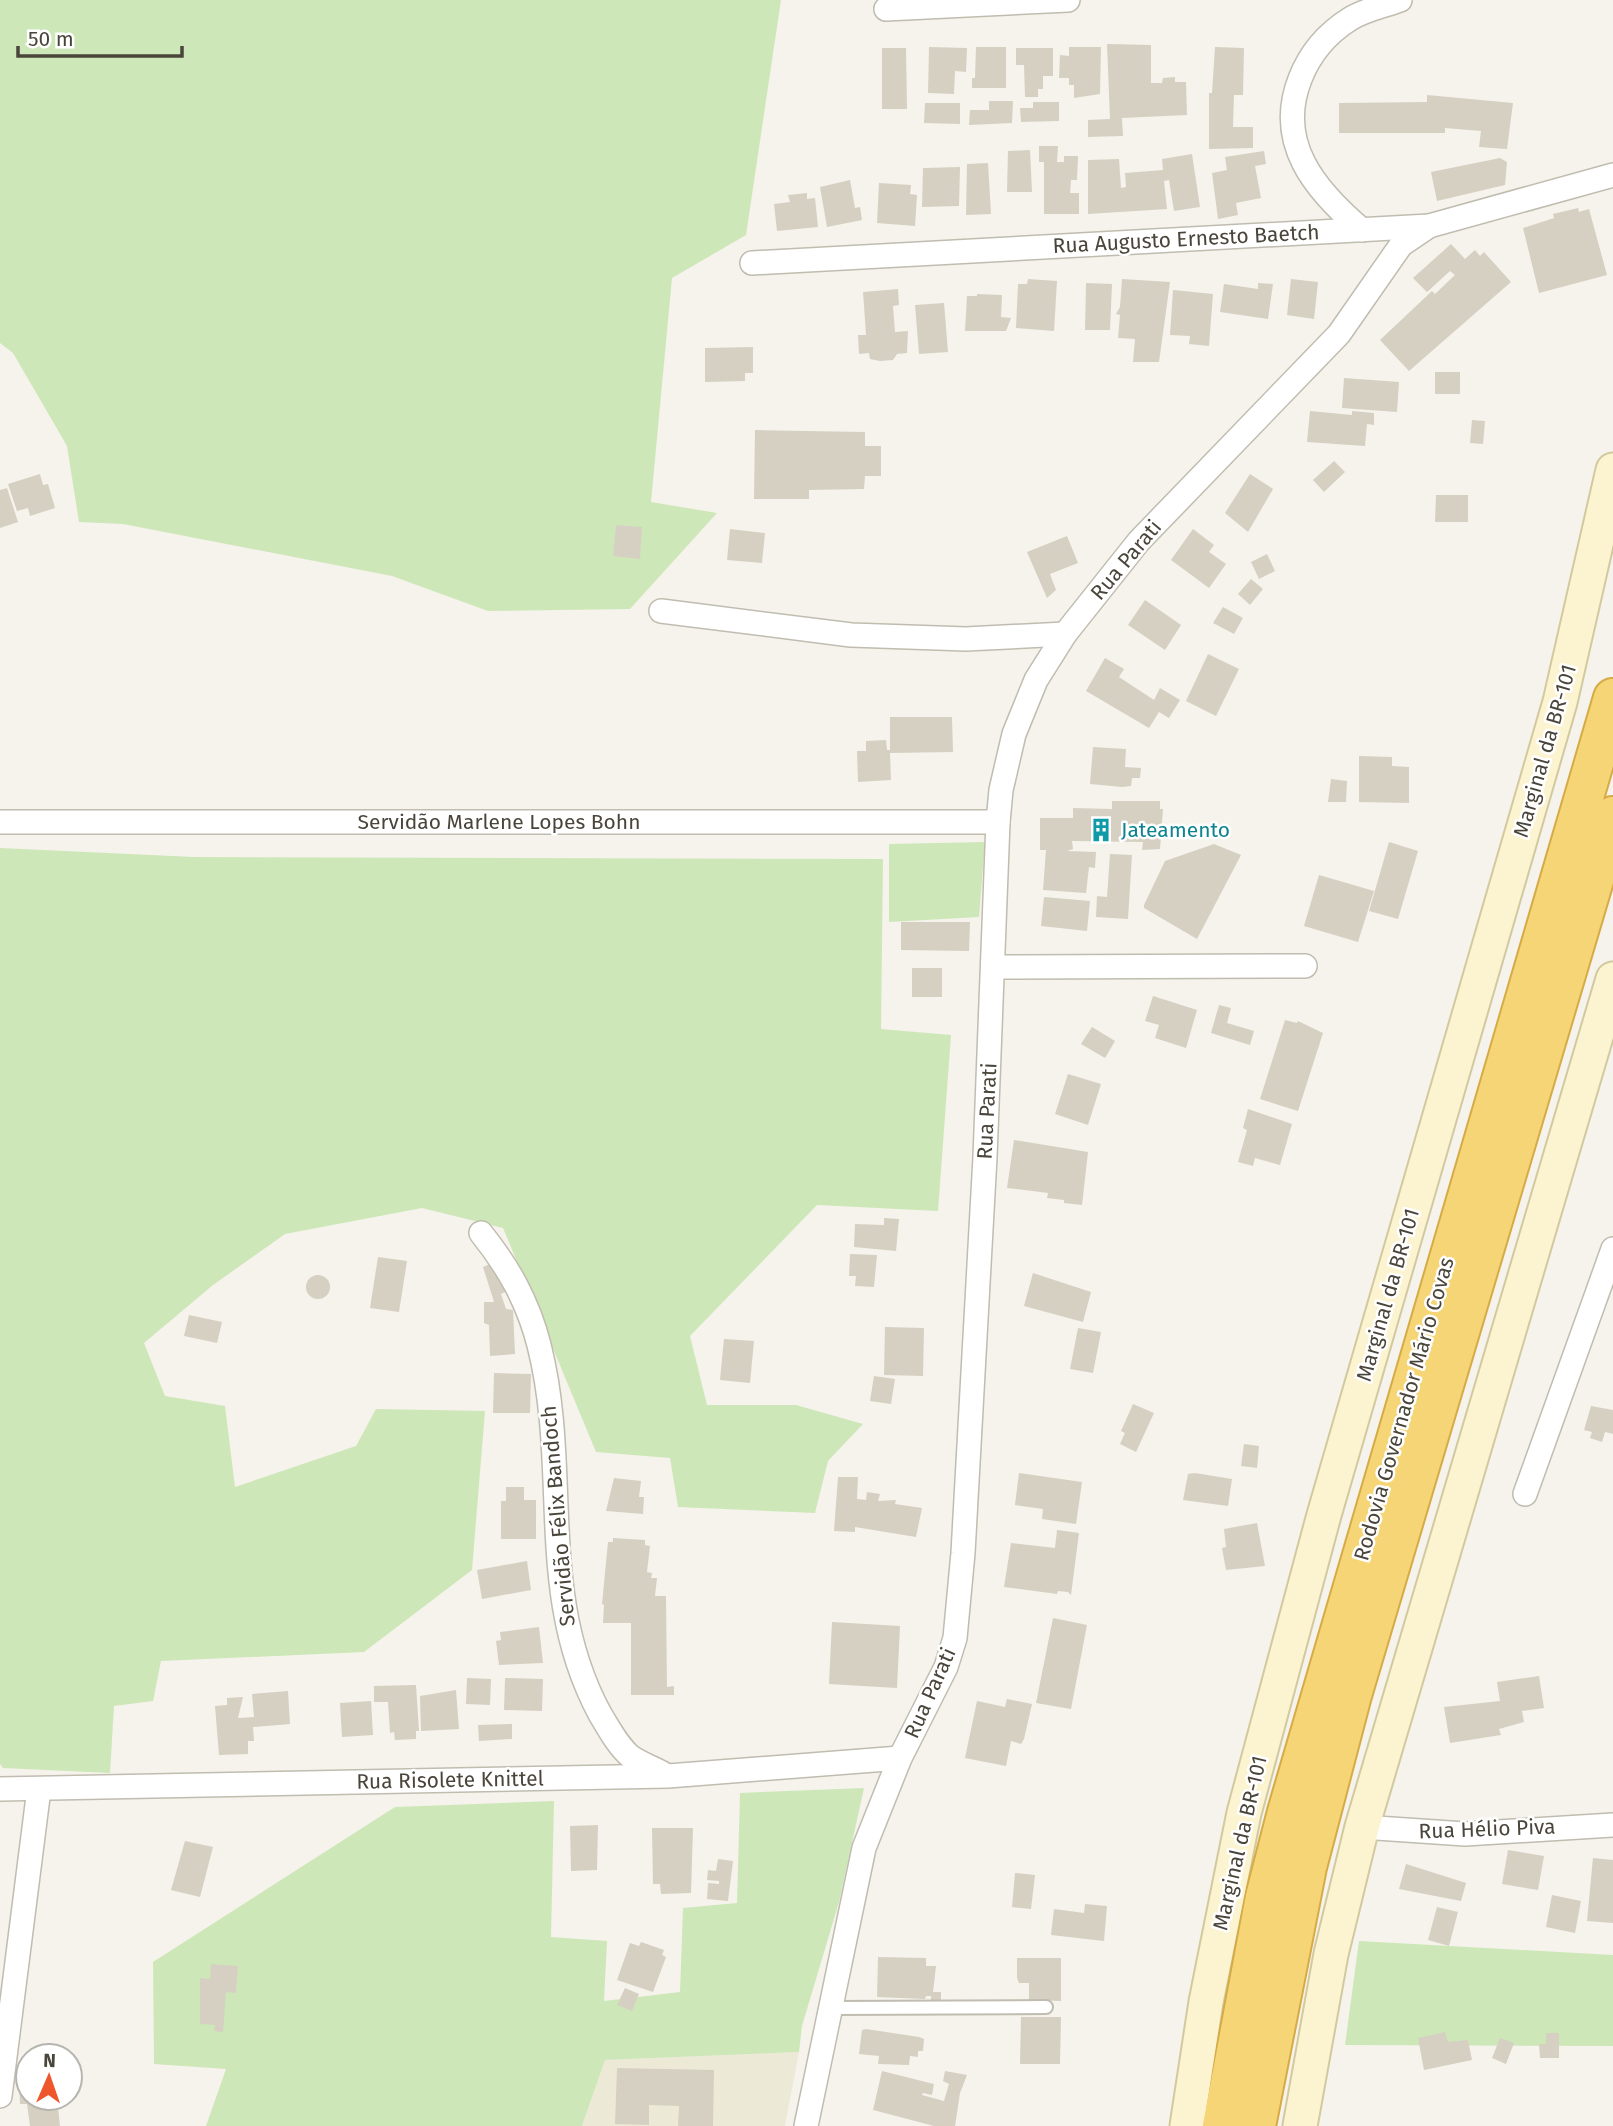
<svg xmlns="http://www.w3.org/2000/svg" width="1613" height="2126" font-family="'Fira Sans',sans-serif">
<rect width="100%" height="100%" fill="#f5f3ec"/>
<path fill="#ede9d7" d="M 799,2052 L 785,2126 L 582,2126 L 605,2060 Z"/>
<g fill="#cee7b8">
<path d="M 0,0 L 781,0 L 746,235 L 672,278 L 651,502 L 717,513 L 630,609 L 488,611 L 392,576 L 123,524 L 79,522 L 67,446 L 13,353 L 0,343 Z"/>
<path d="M 985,842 L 979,917 L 889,922 L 889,844 Z"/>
<path d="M 0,848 L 194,857 L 883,859 L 881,1029 L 951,1035 L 938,1211 L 817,1205 L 690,1336 L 707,1405 L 796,1405 L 863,1424 L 828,1461 L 815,1513 L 678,1507 L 670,1458 L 596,1452 L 503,1228 L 422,1208 L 285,1234 L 213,1285 L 144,1343 L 165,1396 L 225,1406 L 235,1487 L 356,1446 L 376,1409 L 485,1411 L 472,1570 L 364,1652 L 161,1661 L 153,1701 L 114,1706 L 110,1773 L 3,1768 L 0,1764 Z"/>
<path d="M 864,1788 L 839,1902 L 802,2026 L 799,2052 L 605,2060 L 582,2126 L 206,2126 L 226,2069 L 154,2064 L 153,1962 L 395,1807 L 554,1801 L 551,1937 L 607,1941 L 604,2001 L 680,1992 L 683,1908 L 737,1903 L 740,1793 Z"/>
<path d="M 1359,1941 L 1613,1955 L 1613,2046 L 1345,2045 Z"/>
</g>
<g fill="#d6d0c2">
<path d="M 1107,44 L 1151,45 L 1151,83 L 1162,83 L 1163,78 L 1175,77 L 1175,82 L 1186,82 L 1187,115 L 1122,118 L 1123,136 L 1088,137 L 1088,120 L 1110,119 Z"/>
<path d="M 929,47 L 967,48 L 966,72 L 955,71 L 954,94 L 928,93 Z"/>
<path d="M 976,47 L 1006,47 L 1006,88 L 972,88 L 972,78 L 975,78 Z"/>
<path d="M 1069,47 L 1101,47 L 1100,94 L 1074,98 L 1074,85 L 1069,85 L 1069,78 L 1059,78 L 1060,55 L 1069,56 Z"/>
<path d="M 1215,47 L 1244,48 L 1243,95 L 1234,95 L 1233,127 L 1253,127 L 1253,148 L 1209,149 L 1209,93 L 1212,93 Z"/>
<path d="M 882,48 L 906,48 L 907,109 L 882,109 Z"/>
<path d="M 1016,48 L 1053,48 L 1053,76 L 1043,76 L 1043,89 L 1038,89 L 1038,97 L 1025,97 L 1024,65 L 1016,65 Z"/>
<path d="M 1427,95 L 1513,103 L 1507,149 L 1479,147 L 1481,131 L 1445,128 L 1445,133 L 1339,133 L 1339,103 L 1427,102 Z"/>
<path d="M 989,101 L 1013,101 L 1012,123 L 969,125 L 970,110 L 989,110 Z"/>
<path d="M 1033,102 L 1059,102 L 1059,121 L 1021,122 L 1020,108 L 1033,108 Z"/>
<path d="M 925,103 L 960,103 L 960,124 L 924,123 Z"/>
<path d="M 1039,146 L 1058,146 L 1057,162 L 1064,162 L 1064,156 L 1078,156 L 1077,180 L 1071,180 L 1070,193 L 1079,193 L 1079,214 L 1044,214 L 1044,162 L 1039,162 Z"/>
<path d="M 1030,150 L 1032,192 L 1007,192 L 1008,151 Z"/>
<path d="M 1264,151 L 1266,164 L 1255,166 L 1261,198 L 1236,203 L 1238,215 L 1218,219 L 1212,173 L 1227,170 L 1225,157 Z"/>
<path d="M 1192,154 L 1200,207 L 1174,211 L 1169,180 L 1164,181 L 1167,209 L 1088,214 L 1088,160 L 1119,159 L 1121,188 L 1126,187 L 1125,173 L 1163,170 L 1162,159 Z"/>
<path d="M 1500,158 L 1507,162 L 1505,185 L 1437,201 L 1431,172 Z"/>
<path d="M 988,163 L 991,214 L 966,215 L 967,164 Z"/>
<path d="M 960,167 L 959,206 L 922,207 L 923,168 Z"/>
<path d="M 850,180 L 855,208 L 860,207 L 862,220 L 827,227 L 820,187 Z"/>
<path d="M 879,183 L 911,185 L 910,194 L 917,195 L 915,226 L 877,223 Z"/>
<path d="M 807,193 L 807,199 L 815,198 L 818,227 L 777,231 L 774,204 L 790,202 L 788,195 Z"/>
<path d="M 1578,208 L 1579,212 L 1589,209 L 1607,275 L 1539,293 L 1523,228 L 1554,218 L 1553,214 Z"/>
<path d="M 1451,244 L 1465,259 L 1475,250 L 1480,256 L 1484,252 L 1511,282 L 1409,371 L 1380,340 L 1432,291 L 1435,294 L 1455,275 L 1450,271 L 1427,292 L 1413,278 Z"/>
<path d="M 1028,279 L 1057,281 L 1054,331 L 1016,328 L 1018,284 L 1027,284 Z"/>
<path d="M 1122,279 L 1170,282 L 1159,362 L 1133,362 L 1135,339 L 1118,338 L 1120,315 L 1116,314 L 1120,307 Z"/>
<path d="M 1291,279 L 1318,282 L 1314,319 L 1287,315 Z"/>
<path d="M 1086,283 L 1112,284 L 1110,330 L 1085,330 Z"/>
<path d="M 1258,283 L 1273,284 L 1268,319 L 1220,312 L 1224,284 L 1258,289 Z"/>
<path d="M 898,289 L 899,305 L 893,306 L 895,332 L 908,331 L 907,353 L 897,354 L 893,360 L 880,361 L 870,359 L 869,353 L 859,354 L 858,335 L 866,335 L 863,292 Z"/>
<path d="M 1173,290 L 1213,294 L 1209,346 L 1189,344 L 1190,336 L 1170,335 Z"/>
<path d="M 977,294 L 1002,295 L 1001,317 L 1011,318 L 1006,331 L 965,331 L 967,296 L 977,296 Z"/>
<path d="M 944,303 L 948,352 L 919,354 L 915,305 Z"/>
<path d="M 753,347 L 753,373 L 745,373 L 745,381 L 705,382 L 705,348 Z"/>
<rect x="1435" y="372" width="25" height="22"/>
<path d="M 1344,378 L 1399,382 L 1397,412 L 1342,408 Z"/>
<path d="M 1310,411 L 1352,415 L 1352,411 L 1374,413 L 1374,425 L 1367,424 L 1365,446 L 1307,442 Z"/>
<path d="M 1472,420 L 1485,421 L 1483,444 L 1470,443 Z"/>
<path d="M 755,430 L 865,432 L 865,446 L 881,446 L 881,476 L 865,476 L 864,489 L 809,490 L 809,499 L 754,499 Z"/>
<path d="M 1334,461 L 1345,472 L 1324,492 L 1313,480 Z"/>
<path d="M 40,474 L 43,485 L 48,484 L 55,508 L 30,516 L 28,508 L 17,511 L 8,484 Z"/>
<path d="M 1250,474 L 1273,489 L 1248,532 L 1225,513 Z"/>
<path d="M 7,488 L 18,522 L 0,528 L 0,490 Z"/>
<path d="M 1436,495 L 1468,495 L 1468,522 L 1435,522 Z"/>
<path d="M 616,525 L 642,527 L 640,559 L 613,556 Z"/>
<path d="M 730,529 L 765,533 L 762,563 L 727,560 Z"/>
<path d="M 1193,529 L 1214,545 L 1209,552 L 1226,564 L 1209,588 L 1171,560 Z"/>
<path d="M 1067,536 L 1078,563 L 1050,574 L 1056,590 L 1047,598 L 1027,552 Z"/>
<path d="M 1267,554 L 1275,571 L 1259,579 L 1251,562 Z"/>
<path d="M 1251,579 L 1263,589 L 1250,605 L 1238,594 Z"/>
<path d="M 1145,600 L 1181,625 L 1165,650 L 1128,625 Z"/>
<path d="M 1223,607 L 1243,618 L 1234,634 L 1213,623 Z"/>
<path d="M 1208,654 L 1239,669 L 1216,716 L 1186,701 Z"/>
<path d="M 1105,658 L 1124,669 L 1119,677 L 1154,700 L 1160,688 L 1180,700 L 1169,718 L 1159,712 L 1149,728 L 1086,691 Z"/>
<path d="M 890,717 L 952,717 L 953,752 L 890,753 L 891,780 L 858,782 L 857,751 L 866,751 L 866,741 L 886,740 L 887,750 L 890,750 Z"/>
<path d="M 1093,747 L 1126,749 L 1125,767 L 1141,768 L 1140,778 L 1132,778 L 1131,786 L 1122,787 L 1090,784 Z"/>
<path d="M 1359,756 L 1392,757 L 1392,766 L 1409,767 L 1409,803 L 1359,802 Z"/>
<path d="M 1331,779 L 1347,781 L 1346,802 L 1328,802 Z"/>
<path d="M 1112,801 L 1160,801 L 1160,809 L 1163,809 L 1160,849 L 1142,850 L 1143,842 L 1072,841 L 1073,849 L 1067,851 L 1096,852 L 1095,868 L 1089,867 L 1086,893 L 1043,890 L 1046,850 L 1040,850 L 1040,818 L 1073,818 L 1073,808 L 1112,809 Z"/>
<path d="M 1389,842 L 1418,851 L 1398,919 L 1369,911 Z"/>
<path d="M 1214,844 L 1241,855 L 1197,939 L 1144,908 L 1144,905 L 1165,861 Z"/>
<path d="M 1110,854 L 1132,855 L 1128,919 L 1096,917 L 1097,896 L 1107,897 Z"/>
<path d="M 1319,875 L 1374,891 L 1358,942 L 1304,926 Z"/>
<path d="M 1044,897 L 1090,901 L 1087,931 L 1041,926 Z"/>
<path d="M 901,922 L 970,922 L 969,951 L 901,950 Z"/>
<rect x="912" y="968" width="30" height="29"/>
<path d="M 1153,996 L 1197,1010 L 1186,1048 L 1155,1038 L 1159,1025 L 1145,1021 Z"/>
<path d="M 1219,1005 L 1231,1008 L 1227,1023 L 1254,1031 L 1250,1045 L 1211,1033 Z"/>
<path d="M 1285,1020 L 1297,1023 L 1298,1021 L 1323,1033 L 1298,1111 L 1260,1099 Z"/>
<path d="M 1092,1027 L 1115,1041 L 1105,1058 L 1081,1044 Z"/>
<path d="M 1068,1074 L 1101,1084 L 1088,1125 L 1055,1114 Z"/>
<path d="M 1248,1109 L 1292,1124 L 1280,1165 L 1255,1158 L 1253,1166 L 1238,1162 L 1247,1130 L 1243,1128 Z"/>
<path d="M 1014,1140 L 1088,1152 L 1082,1205 L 1064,1203 L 1064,1200 L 1047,1198 L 1048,1193 L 1007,1188 Z"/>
<path d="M 884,1218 L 899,1219 L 896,1251 L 854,1247 L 855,1224 L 884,1225 Z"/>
<path d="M 850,1254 L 877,1255 L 874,1287 L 855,1286 L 856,1276 L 849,1276 Z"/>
<path d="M 378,1257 L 407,1261 L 399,1312 L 370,1308 Z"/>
<path d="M 494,1262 L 507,1291 L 501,1294 L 506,1309 L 513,1310 L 515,1354 L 490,1356 L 489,1325 L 484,1323 L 484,1302 L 494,1302 L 483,1267 Z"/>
<path d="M 1033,1273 L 1091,1292 L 1083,1322 L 1024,1306 Z"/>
<circle cx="318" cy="1287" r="12"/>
<path d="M 189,1315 L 222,1322 L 217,1343 L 184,1336 Z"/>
<path d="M 885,1327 L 924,1328 L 923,1376 L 884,1375 Z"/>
<path d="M 1078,1328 L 1101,1332 L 1093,1373 L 1070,1369 Z"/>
<path d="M 724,1339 L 754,1341 L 750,1383 L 720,1380 Z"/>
<path d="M 494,1373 L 531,1374 L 530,1413 L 493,1413 Z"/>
<path d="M 874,1376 L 895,1379 L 891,1404 L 870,1401 Z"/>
<path d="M 1133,1404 L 1154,1413 L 1136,1452 L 1120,1444 L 1125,1433 L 1121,1431 Z"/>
<path d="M 1591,1406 L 1613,1410 L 1613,1434 L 1605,1432 L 1602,1442 L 1590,1438 L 1592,1432 L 1584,1430 Z"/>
<path d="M 1244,1444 L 1259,1446 L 1257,1468 L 1241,1466 Z"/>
<path d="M 1019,1473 L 1082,1482 L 1076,1524 L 1042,1519 L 1043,1509 L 1015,1505 Z"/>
<path d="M 1195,1473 L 1232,1479 L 1228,1506 L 1183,1500 L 1188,1474 Z"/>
<path d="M 838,1477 L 858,1477 L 857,1499 L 866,1500 L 867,1492 L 880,1494 L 878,1501 L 896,1500 L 895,1504 L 922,1508 L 916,1537 L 855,1527 L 855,1532 L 834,1531 Z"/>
<path d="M 614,1478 L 641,1481 L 639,1497 L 644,1497 L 643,1514 L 606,1511 Z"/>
<path d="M 506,1487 L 524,1487 L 524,1500 L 536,1500 L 536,1539 L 501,1539 L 501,1501 L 506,1501 Z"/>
<path d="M 1257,1523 L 1265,1566 L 1226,1570 L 1222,1548 L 1226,1547 L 1224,1529 Z"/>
<path d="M 1057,1530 L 1079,1533 L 1071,1595 L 1068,1592 L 1058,1591 L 1057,1594 L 1004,1587 L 1011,1543 L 1055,1548 Z"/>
<path d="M 613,1538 L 645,1540 L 645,1545 L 650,1546 L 647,1572 L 652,1573 L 651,1578 L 657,1578 L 655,1596 L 666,1596 L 667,1687 L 674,1686 L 674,1695 L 631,1695 L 631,1623 L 603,1623 L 604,1605 L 602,1604 L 608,1542 L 613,1542 Z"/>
<path d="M 527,1561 L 531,1590 L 482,1599 L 477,1570 Z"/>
<path d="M 1053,1618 L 1087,1625 L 1071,1709 L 1036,1703 Z"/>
<path d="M 832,1622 L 900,1626 L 897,1688 L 829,1684 Z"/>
<path d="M 539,1627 L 543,1663 L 499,1665 L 496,1641 L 501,1640 L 500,1632 Z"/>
<path d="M 1539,1676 L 1544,1708 L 1522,1711 L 1524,1722 L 1499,1729 L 1501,1735 L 1450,1743 L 1444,1707 L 1500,1701 L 1497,1682 Z"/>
<path d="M 467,1678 L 491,1679 L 490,1705 L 466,1704 Z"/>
<path d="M 505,1678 L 543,1679 L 542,1711 L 504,1710 Z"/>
<path d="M 416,1685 L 419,1731 L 416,1731 L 416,1739 L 395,1740 L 394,1732 L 390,1733 L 388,1702 L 374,1702 L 374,1686 Z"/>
<path d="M 456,1690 L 459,1729 L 421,1731 L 420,1696 Z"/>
<path d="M 288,1691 L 290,1724 L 253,1727 L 254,1741 L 248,1741 L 248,1754 L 219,1755 L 215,1706 L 227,1705 L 227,1698 L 243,1697 L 238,1718 L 254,1717 L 252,1694 Z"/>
<path d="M 1007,1699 L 1032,1704 L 1024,1739 L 1021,1744 L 1011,1741 L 1006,1766 L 965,1758 L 977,1701 L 1005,1707 Z"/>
<path d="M 371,1701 L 373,1735 L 342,1737 L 340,1703 Z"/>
<path d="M 512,1724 L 512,1739 L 479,1741 L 478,1725 Z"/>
<path d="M 598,1825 L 597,1870 L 571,1871 L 570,1826 Z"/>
<path d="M 652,1828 L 693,1828 L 691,1893 L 661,1894 L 660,1884 L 653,1884 Z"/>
<path d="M 185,1841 L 213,1847 L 200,1897 L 171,1890 Z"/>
<path d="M 1508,1850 L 1544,1856 L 1538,1890 L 1502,1884 Z"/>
<path d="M 1593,1858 L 1613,1860 L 1613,1923 L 1587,1921 Z"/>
<path d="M 718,1859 L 733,1861 L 728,1901 L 707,1899 L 708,1883 L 719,1884 L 719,1881 L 707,1880 L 708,1870 L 716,1871 Z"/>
<path d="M 1406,1864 L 1466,1883 L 1461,1901 L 1399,1889 Z"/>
<path d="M 1015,1873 L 1035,1875 L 1031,1909 L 1012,1907 Z"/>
<path d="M 1552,1895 L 1581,1901 L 1575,1933 L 1546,1927 Z"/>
<path d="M 1085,1904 L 1107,1906 L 1104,1941 L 1051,1935 L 1054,1909 L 1084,1913 Z"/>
<path d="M 1437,1907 L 1458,1912 L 1449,1946 L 1428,1940 Z"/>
<path d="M 641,1942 L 664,1950 L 662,1955 L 666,1957 L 653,1992 L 617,1980 L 630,1943 L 639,1946 Z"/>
<path d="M 878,1957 L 926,1958 L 926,1966 L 936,1966 L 933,1992 L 941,1992 L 941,2004 L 931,2004 L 931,1996 L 926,1996 L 925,1999 L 877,1997 Z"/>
<path d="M 1017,1958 L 1061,1958 L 1061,2001 L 1029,2000 L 1029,1983 L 1019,1983 L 1017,1978 Z"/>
<path d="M 211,1964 L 238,1966 L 236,1993 L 226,1992 L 223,2032 L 214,2031 L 215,2025 L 200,2024 L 200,1978 L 210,1979 Z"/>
<path d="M 625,1988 L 639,1994 L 632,2011 L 617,2005 Z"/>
<path d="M 1021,2017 L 1061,2017 L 1060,2064 L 1020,2064 Z"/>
<path d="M 866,2029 L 919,2037 L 924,2039 L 923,2051 L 918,2051 L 918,2057 L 910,2056 L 909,2065 L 878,2064 L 879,2056 L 859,2054 L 862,2030 Z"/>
<path d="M 1445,2032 L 1448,2042 L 1468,2040 L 1472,2060 L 1424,2070 L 1418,2038 Z"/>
<path d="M 1546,2033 L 1559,2033 L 1559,2058 L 1540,2058 L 1539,2044 L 1546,2044 Z"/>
<path d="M 1500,2038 L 1514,2043 L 1506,2064 L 1492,2058 Z"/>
<path d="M 617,2068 L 714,2070 L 713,2126 L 678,2126 L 679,2106 L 649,2105 L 649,2125 L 615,2124 Z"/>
<path d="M 882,2071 L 934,2084 L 932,2095 L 923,2093 L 922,2095 L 944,2101 L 949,2084 L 943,2081 L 945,2071 L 967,2075 L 960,2093 L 955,2126 L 934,2126 L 873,2110 Z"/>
<path d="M 28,2081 L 28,2098 L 57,2098 L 60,2126 L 30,2126 L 27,2104 L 20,2104 L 19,2082 Z"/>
</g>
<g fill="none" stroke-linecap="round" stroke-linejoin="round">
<g stroke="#c0bcaf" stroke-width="16">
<path id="lane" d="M 831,2008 L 1046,2007"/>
</g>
<g stroke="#c0bcaf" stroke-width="26">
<g id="street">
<path d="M 886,9 L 1068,0"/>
<path d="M 1362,230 C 1315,190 1275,143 1300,79 C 1310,53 1326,34 1350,19 C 1364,10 1384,6 1400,0"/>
<path d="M 752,263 L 1429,226 L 1613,175"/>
<path d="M 661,611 L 851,635 L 966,639 L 1065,634"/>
<path d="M 0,822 L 998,822"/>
<path d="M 993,967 L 1305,966"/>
<path d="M 481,1233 C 509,1268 528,1302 539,1345 C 571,1471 535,1594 600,1714 C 609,1729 618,1746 631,1757 C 641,1764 654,1768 664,1774"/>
<path d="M 1525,1494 L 1613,1249"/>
<path d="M 0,1789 L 668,1776 L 900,1758"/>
<path d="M 1362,1827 L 1465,1834 L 1613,1825"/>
<path d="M 0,2096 L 39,1789"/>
<path d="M 806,2126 L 864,1848 L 900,1758 L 946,1667 L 955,1638 L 963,1553 L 985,1157 L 998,822 L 1001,790 L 1014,734 L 1036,680 L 1065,634 L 1139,541 L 1339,334 L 1401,245 L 1429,226"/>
</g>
</g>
<g stroke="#d2c99f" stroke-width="37">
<g id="secondary">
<path d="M 1187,2126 L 1206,2002 L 1244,1813 L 1324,1515 L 1560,702 L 1613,470"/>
<path d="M 1300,2126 L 1331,1954 L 1362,1827 L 1613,979"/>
</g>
</g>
<g stroke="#d6ab46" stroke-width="42">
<g id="highway">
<path d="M 1222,2126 L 1265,1897 L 1287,1812 L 1613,698"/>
<path d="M 1256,2126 L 1307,1867 L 1352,1695 L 1613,816"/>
</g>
</g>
<use href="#lane" stroke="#fff" stroke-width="12"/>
<use href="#street" stroke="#fff" stroke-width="23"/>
<use href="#secondary" stroke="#fcf4d0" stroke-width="33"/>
<use href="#highway" stroke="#f6d577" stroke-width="38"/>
</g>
<defs>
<g id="building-bare" transform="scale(1.89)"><path d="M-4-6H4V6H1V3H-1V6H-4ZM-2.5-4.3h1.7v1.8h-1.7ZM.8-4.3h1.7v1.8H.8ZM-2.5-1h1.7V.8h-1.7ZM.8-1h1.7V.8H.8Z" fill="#0f9aa8" stroke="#fff" stroke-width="2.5" paint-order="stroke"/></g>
</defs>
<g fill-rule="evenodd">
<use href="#building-bare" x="1101" y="830"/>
</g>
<g text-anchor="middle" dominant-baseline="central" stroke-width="5" stroke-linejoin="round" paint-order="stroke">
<g font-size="21" fill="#4a453a" stroke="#fff">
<text transform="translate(1186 239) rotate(-3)">Rua Augusto Ernesto Baetch</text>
<text transform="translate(1126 560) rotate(-50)">Rua Parati</text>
<text transform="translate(1545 751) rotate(-74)">Marginal da BR-101</text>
<text x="499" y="822">Servidão Marlene Lopes Bohn</text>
<text transform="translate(987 1111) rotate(-87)">Rua Parati</text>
<text transform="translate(1388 1295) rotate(-74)">Marginal da BR-101</text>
<text transform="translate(1404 1409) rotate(-74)">Rodovia Governador Mário Covas</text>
<text transform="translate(558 1516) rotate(-95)">Servidão Félix Bandoch</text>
<text transform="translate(930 1693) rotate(-66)">Rua Parati</text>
<text transform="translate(450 1780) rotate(-1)">Rua Risolete Knittel</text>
<text transform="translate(1487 1829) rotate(-2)">Rua Hélio Piva</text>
<text transform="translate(1240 1843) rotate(-77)">Marginal da BR-101</text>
</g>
<g font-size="21" fill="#0d838f" stroke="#fff" text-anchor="start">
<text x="1121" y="830">Jateamento</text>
</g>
</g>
<g transform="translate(49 2077) rotate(2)"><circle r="33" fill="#ffffff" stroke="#b7b5b0" stroke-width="2"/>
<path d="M0-5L12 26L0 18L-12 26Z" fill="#ee562b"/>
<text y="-10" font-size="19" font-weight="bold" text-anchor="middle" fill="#4a453a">N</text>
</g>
<path d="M18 46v10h164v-10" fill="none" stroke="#4a453a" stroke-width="3.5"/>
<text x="28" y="46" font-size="21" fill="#4a453a" stroke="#ffffff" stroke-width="5" paint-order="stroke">50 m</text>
</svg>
